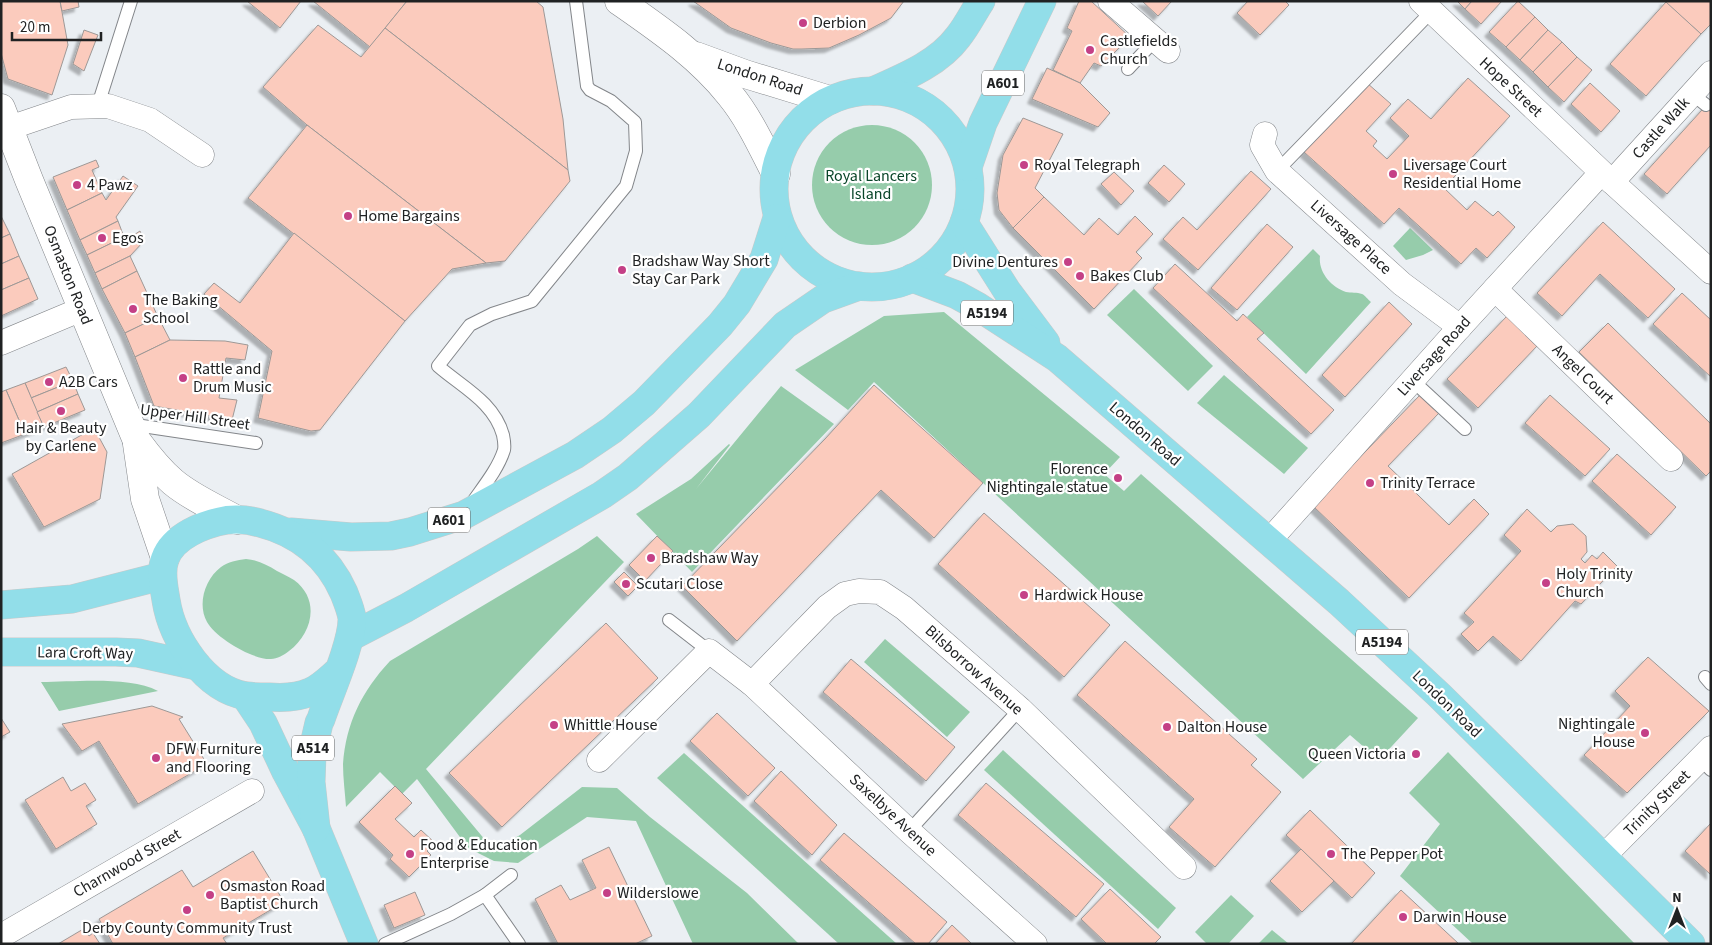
<svg xmlns="http://www.w3.org/2000/svg" width="1712" height="945" font-family="'Source Sans 3',sans-serif">
<defs>
<filter id="shadow"><feDropShadow dx="-4.5" dy="4.5" stdDeviation="1" flood-color="#0004"/></filter>
</defs>
<rect width="100%" height="100%" fill="#ebeff3"/>
<g fill="#96ccab">
<circle cx="872" cy="185" r="60"/>
<path d="M 1410,228 L 1433,250 L 1423,255 L 1406,260 L 1393,246 Z"/>
<path d="M 1313,249 L 1320,256 C 1318,272 1331,287 1346,292 C 1351,293 1357,292 1362,294 C 1365,295 1368,300 1371,302 L 1306,374 L 1247,317 Z"/>
<path d="M 1134,289 L 1213,366 L 1188,391 L 1107,315 Z"/>
<path d="M 944,312 L 1120,457 L 1104,474 L 1124,491 L 1141,474 L 1418,718 L 1379,760 L 1350,735 L 1303,779 L 874,382 L 848,410 L 795,370 L 884,316 Z"/>
<path d="M 1224,375 L 1308,448 L 1284,474 L 1197,403 Z"/>
<path d="M 781,386 L 834,424 L 692,572 L 636,514 L 691,479 L 729,444 L 730,445 L 696,489 Z"/>
<path d="M 597,536 L 624,562 L 426,769 L 486,841 L 497,848 L 520,835 L 582,787 L 617,788 L 650,817 L 747,893 L 799,944 L 693,944 L 636,821 L 587,817 L 518,863 L 494,861 L 468,848 L 417,779 L 402,794 L 380,772 L 346,807 C 345,793 343,778 343,764 C 346,723 362,691 390,661 L 578,549 Z"/>
<path d="M 246,559 C 258,560 267,565 277,571 C 283,574 289,577 294,580 C 321,600 312,634 289,651 C 284,655 277,659 271,659 C 253,660 216,638 207,622 C 197,604 205,579 221,567 C 228,562 237,560 246,559 Z"/>
<path d="M 885,639 L 970,712 L 947,737 L 864,662 Z"/>
<path d="M 41,682 C 75,682 129,676 158,691 L 59,711 Z"/>
<path d="M 1003,750 L 1176,908 L 1158,929 L 984,770 Z"/>
<path d="M 1448,752 L 1635,944 L 1473,944 L 1400,876 L 1440,824 L 1409,793 Z"/>
<path d="M 684,753 L 897,944 L 839,944 L 657,778 Z"/>
<path d="M 1231,895 L 1254,916 L 1228,944 L 1207,944 L 1195,932 Z"/>
<path d="M 1272,930 L 1289,944 L 1258,944 Z"/>
</g>
<g fill="#fbcbbd" stroke="#9d9896" filter="url(#shadow)">
<path d="M 1,1 L 60,1 L 68,45 L 52,95 L 8,79 L 1,53 Z"/>
<path d="M 60,1 L 78,1 L 79,7 L 62,11 Z"/>
<path d="M 247,1 L 301,1 L 280,28 Z"/>
<path d="M 313,1 L 407,1 L 370,47 Z"/>
<path d="M 407,1 L 536,1 L 543,7 L 563,119 L 568,170 L 385,28 Z"/>
<path d="M 693,1 L 904,1 L 891,18 L 859,35 L 829,48 L 802,49 L 793,49 L 771,43 L 731,28 Z"/>
<path d="M 1079,1 L 1091,1 L 1130,37 L 1101,66 L 1094,63 L 1080,83 L 1053,70 L 1072,31 L 1067,28 Z"/>
<path d="M 1142,1 L 1172,1 L 1158,16 Z"/>
<path d="M 1248,1 L 1285,1 L 1289,5 L 1260,35 L 1237,13 Z"/>
<path d="M 1457,1 L 1472,1 L 1465,9 Z"/>
<path d="M 1472,1 L 1502,1 L 1481,24 L 1465,9 Z"/>
<path d="M 1518,1 L 1535,17 L 1506,47 L 1489,32 Z"/>
<path d="M 1664,1 L 1711,1 L 1711,24 L 1701,34 Z"/>
<path d="M 1666,2 L 1701,34 L 1646,96 L 1610,64 Z"/>
<path d="M 1535,17 L 1548,30 L 1520,60 L 1506,47 Z"/>
<path d="M 318,25 L 361,57 L 385,28 L 568,170 L 570,181 L 505,261 L 486,263 L 307,125 L 263,87 Z"/>
<path d="M 84,30 L 98,35 L 84,71 L 73,64 Z"/>
<path d="M 1548,30 L 1562,42 L 1533,72 L 1520,60 Z"/>
<path d="M 1562,42 L 1577,57 L 1548,87 L 1533,72 Z"/>
<path d="M 1577,57 L 1592,70 L 1564,102 L 1548,87 Z"/>
<path d="M 1047,68 L 1080,83 L 1110,113 L 1098,127 L 1032,99 Z"/>
<path d="M 1468,78 L 1510,116 L 1444,188 L 1467,210 L 1475,201 L 1493,216 L 1498,211 L 1515,227 L 1487,258 L 1476,248 L 1461,264 L 1399,208 L 1384,224 L 1304,152 L 1367,83 L 1391,104 L 1366,131 L 1377,141 L 1373,146 L 1387,159 L 1409,136 L 1390,118 L 1408,99 L 1431,119 Z"/>
<path d="M 1590,83 L 1620,111 L 1601,132 L 1571,104 Z"/>
<path d="M 1711,100 L 1711,145 L 1667,194 L 1644,174 Z"/>
<path d="M 1023,118 L 1063,134 L 1035,188 L 1044,197 L 1013,228 L 999,210 L 997,193 L 1003,155 Z"/>
<path d="M 307,125 L 486,263 L 452,269 L 405,321 L 248,198 Z"/>
<path d="M 96,160 L 99,167 L 92,170 L 102,193 L 67,210 L 53,177 Z"/>
<path d="M 1164,165 L 1185,184 L 1169,202 L 1148,183 Z"/>
<path d="M 1251,171 L 1271,189 L 1198,270 L 1163,239 L 1183,217 L 1197,230 Z"/>
<path d="M 1114,172 L 1134,191 L 1121,205 L 1101,184 Z"/>
<path d="M 123,176 L 138,186 L 116,217 L 118,221 L 80,240 L 67,210 L 102,193 L 106,200 Z"/>
<path d="M 1044,197 L 1084,235 L 1099,218 L 1118,235 L 1135,216 L 1153,234 L 1136,252 L 1142,258 L 1094,309 L 1013,228 Z"/>
<path d="M 1,216 L 10,234 L 1,238 Z"/>
<path d="M 118,221 L 124,237 L 87,255 L 80,240 Z"/>
<path d="M 1603,222 L 1675,289 L 1648,318 L 1600,274 L 1562,316 L 1537,293 Z"/>
<path d="M 1267,224 L 1293,247 L 1237,310 L 1211,288 Z"/>
<path d="M 140,231 L 144,241 L 130,256 L 95,273 L 87,255 L 124,237 L 126,240 Z"/>
<path d="M 294,233 L 405,321 L 320,430 L 311,431 L 258,418 L 272,351 L 204,294 L 214,283 L 240,303 Z"/>
<path d="M 10,234 L 19,256 L 1,264 L 1,238 Z"/>
<path d="M 19,256 L 29,278 L 1,290 L 1,264 Z"/>
<path d="M 130,256 L 137,271 L 102,289 L 95,273 Z"/>
<path d="M 1175,264 L 1237,321 L 1243,314 L 1264,333 L 1257,339 L 1334,410 L 1311,434 L 1153,288 Z"/>
<path d="M 137,271 L 158,317 L 125,333 L 102,289 Z"/>
<path d="M 29,278 L 38,299 L 1,316 L 1,290 Z"/>
<path d="M 1682,293 L 1711,320 L 1711,377 L 1653,324 Z"/>
<path d="M 1389,302 L 1412,324 L 1345,397 L 1322,375 Z"/>
<path d="M 1507,316 L 1538,345 L 1478,408 L 1447,379 Z"/>
<path d="M 158,317 L 170,340 L 135,357 L 125,333 Z"/>
<path d="M 1608,323 L 1711,424 L 1711,471 L 1706,476 L 1579,352 Z"/>
<path d="M 170,340 L 225,341 L 248,345 L 245,360 L 226,358 L 219,398 L 237,400 L 232,420 L 154,406 L 135,357 Z"/>
<path d="M 66,367 L 73,381 L 31,398 L 25,383 Z"/>
<path d="M 73,381 L 78,394 L 37,412 L 31,398 Z"/>
<path d="M 25,383 L 44,427 L 25,434 L 6,390 Z"/>
<path d="M 874,385 L 983,483 L 934,538 L 881,490 L 737,641 L 682,586 L 825,439 Z"/>
<path d="M 6,390 L 25,434 L 1,443 L 1,392 Z"/>
<path d="M 78,394 L 85,410 L 44,427 L 37,412 Z"/>
<path d="M 1420,395 L 1439,413 L 1388,466 L 1449,525 L 1474,499 L 1489,514 L 1409,598 L 1313,506 Z"/>
<path d="M 1550,395 L 1610,449 L 1585,476 L 1525,423 Z"/>
<path d="M 94,428 L 107,452 L 100,499 L 44,527 L 12,474 Z"/>
<path d="M 1617,454 L 1676,507 L 1651,535 L 1592,481 Z"/>
<path d="M 1527,509 L 1551,532 L 1557,526 L 1573,524 L 1586,536 L 1587,552 L 1581,559 L 1585,563 L 1592,555 L 1597,559 L 1603,552 L 1617,566 L 1581,604 L 1575,601 L 1521,661 L 1493,636 L 1478,651 L 1461,634 L 1474,622 L 1464,613 L 1521,551 L 1504,535 Z"/>
<path d="M 984,513 L 1110,625 L 1064,677 L 938,564 Z"/>
<path d="M 657,536 L 673,551 L 645,581 L 629,565 Z"/>
<path d="M 624,572 L 638,586 L 628,596 L 614,582 Z"/>
<path d="M 606,623 L 658,678 L 502,827 L 449,773 Z"/>
<path d="M 1125,641 L 1257,759 L 1251,765 L 1281,792 L 1215,867 L 1169,827 L 1194,799 L 1077,695 Z"/>
<path d="M 1648,657 L 1709,711 L 1627,793 L 1584,755 L 1630,706 L 1615,691 Z"/>
<path d="M 851,659 L 955,747 L 926,781 L 823,692 Z"/>
<path d="M 152,706 L 183,717 L 179,719 L 207,764 L 138,804 L 99,741 L 82,751 L 62,724 Z"/>
<path d="M 717,713 L 775,768 L 748,796 L 690,741 Z"/>
<path d="M 1,718 L 10,732 L 1,737 Z"/>
<path d="M 781,771 L 837,825 L 812,855 L 754,801 Z"/>
<path d="M 63,777 L 71,791 L 85,783 L 96,800 L 86,806 L 97,824 L 56,849 L 25,800 Z"/>
<path d="M 986,783 L 1104,884 L 1076,917 L 958,815 Z"/>
<path d="M 395,786 L 412,803 L 395,819 L 414,837 L 421,830 L 435,843 L 427,851 L 431,855 L 409,877 L 390,859 L 393,855 L 359,822 Z"/>
<path d="M 1310,810 L 1375,873 L 1352,898 L 1286,835 Z"/>
<path d="M 1711,823 L 1711,875 L 1685,851 Z"/>
<path d="M 844,833 L 947,922 L 928,944 L 916,944 L 820,860 Z"/>
<path d="M 609,847 L 652,936 L 635,944 L 558,944 L 535,899 L 561,885 L 570,900 L 596,888 L 582,860 Z"/>
<path d="M 1301,849 L 1334,881 L 1302,912 L 1270,881 Z"/>
<path d="M 253,851 L 284,902 L 223,938 L 227,944 L 113,944 L 99,919 L 182,870 L 193,887 Z"/>
<path d="M 1110,889 L 1161,937 L 1154,944 L 1107,944 L 1081,919 Z"/>
<path d="M 1401,890 L 1459,944 L 1351,944 Z"/>
<path d="M 415,892 L 425,915 L 394,928 L 384,905 Z"/>
<path d="M 952,925 L 972,944 L 935,944 Z"/>
<path d="M 85,928 L 89,936 L 93,933 L 100,944 L 58,944 Z"/>
</g>
<g fill="none" stroke-linecap="round" stroke-linejoin="round">
<g stroke="#83868a" stroke-width="14">
<g id="lane">
<path d="M 1128,69 L 1155,40"/>
<path d="M 1692,94 L 1706,105"/>
<path d="M 98,105 L 131,1"/>
<path d="M 1277,171 L 1431,12"/>
<path d="M 1412,380 L 1465,429"/>
<path d="M 129,424 L 256,443"/>
<path d="M 472,503 C 483,487 498,469 504,450 C 505,445 504,440 503,435 C 494,402 462,387 438,366 L 470,325 L 492,314 L 532,301 L 626,186 L 636,151 L 635,122 L 611,101 L 590,90 L 587,86 L 576,1"/>
<path d="M 669,620 L 709,651"/>
<path d="M 1705,677 L 1711,684"/>
<path d="M 1700,759 L 1711,770"/>
<path d="M 909,831 L 1020,709"/>
<path d="M 485,895 L 519,944"/>
<path d="M 385,944 L 451,914 L 485,895 L 511,875"/>
</g>
</g>
<g stroke="#83868a" stroke-width="25">
<g id="street">
<path d="M 1110,1 L 1168,51"/>
<path d="M 1421,1 L 1612,182 L 1711,272"/>
<path d="M 9,128 L 71,107 L 108,106 L 150,120 L 202,155"/>
<path d="M 1265,134 L 1262,145 L 1277,171 L 1402,284 L 1460,327"/>
<path d="M 1612,182 L 1711,73"/>
<path d="M 1495,289 L 1671,459"/>
<path d="M 1,343 L 82,309"/>
<path d="M 1269,541 L 1460,327 L 1601,173"/>
<path d="M 752,684 L 827,607 L 845,594 L 859,591 L 880,592 L 904,608 L 1020,709 L 1184,867"/>
<path d="M 599,760 L 709,651 L 752,684 L 909,831 L 1035,944"/>
<path d="M 1603,857 L 1711,748"/>
<path d="M 1,936 L 252,791"/>
</g>
</g>
<g stroke="#83868a" stroke-width="29">
<g id="secondary">
<path d="M 619,1 C 659,29 699,56 730,95 C 749,118 762,147 776,174"/>
<path d="M 696,56 L 745,74 L 830,100"/>
<path d="M 1,108 L 29,180 L 137,441 C 148,456 159,470 173,482 C 192,498 216,508 237,520"/>
<path d="M 137,444 L 145,499 L 165,558"/>
</g>
</g>
<g stroke="#c9caca" stroke-width="29">
<g id="primary">
<path d="M 873,91 C 902,78 938,64 958,37 C 967,26 973,13 981,1"/>
<circle cx="872" cy="189" r="98"/>
<path d="M 968,167 L 983,123 L 1042,1"/>
<path d="M 964,223 L 1007,291 L 1046,343"/>
<path d="M 912,278 L 957,295 L 977,306 L 1057,358 L 1339,602 L 1439,695 L 1691,944"/>
<path d="M 291,532 L 351,537 L 391,536 L 410,532 L 464,515 L 575,455 L 612,430 L 644,403 L 720,325 L 737,304 L 764,259 L 777,218"/>
<path d="M 1,605 L 72,599 L 162,576"/>
<path d="M 350,637 L 406,608 L 602,495 L 628,477 L 699,415 L 785,325 L 823,299 L 859,286"/>
<path d="M 1,652 L 116,652 L 138,653 L 197,666"/>
<path d="M 245,696 L 263,723 L 286,772 L 316,828 L 364,944"/>
<path d="M 316,828 L 311,782 L 312,753 L 319,723 L 321,719 C 329,695 353,642 352,618 C 351,610 347,601 344,593 C 328,557 299,533 260,523 C 250,520 237,519 227,520 C 204,524 173,536 165,559 C 160,572 164,587 166,600 C 172,639 205,689 246,696 C 254,697 262,697 269,697 C 283,698 297,698 310,692 C 320,688 329,679 337,672"/>
</g>
</g>
<use href="#lane" stroke="#fff" stroke-width="12"/>
<use href="#street" stroke="#fff" stroke-width="24"/>
<use href="#secondary" stroke="#fff" stroke-width="28"/>
<use href="#primary" stroke="#92dee9" stroke-width="28"/>
</g>
<g fill="#c44086" stroke="#fff" stroke-width="2">
<circle cx="803" cy="23" r="5"/>
<circle cx="1090" cy="50" r="5"/>
<circle cx="1024" cy="165" r="5"/>
<circle cx="1393" cy="174" r="5"/>
<circle cx="77" cy="185" r="5"/>
<circle cx="348" cy="216" r="5"/>
<circle cx="102" cy="238" r="5"/>
<circle cx="1068" cy="262" r="5"/>
<circle cx="622" cy="270" r="5"/>
<circle cx="1080" cy="276" r="5"/>
<circle cx="133" cy="309" r="5"/>
<circle cx="183" cy="378" r="5"/>
<circle cx="49" cy="382" r="5"/>
<circle cx="61" cy="411" r="5"/>
<circle cx="1118" cy="478" r="5"/>
<circle cx="1370" cy="483" r="5"/>
<circle cx="651" cy="558" r="5"/>
<circle cx="1546" cy="583" r="5"/>
<circle cx="626" cy="584" r="5"/>
<circle cx="1024" cy="595" r="5"/>
<circle cx="554" cy="725" r="5"/>
<circle cx="1167" cy="727" r="5"/>
<circle cx="1645" cy="733" r="5"/>
<circle cx="1416" cy="754" r="5"/>
<circle cx="156" cy="758" r="5"/>
<circle cx="410" cy="854" r="5"/>
<circle cx="1331" cy="854" r="5"/>
<circle cx="607" cy="893" r="5"/>
<circle cx="210" cy="895" r="5"/>
<circle cx="187" cy="910" r="5"/>
<circle cx="1403" cy="917" r="5"/>
</g>
<g text-anchor="middle" dominant-baseline="central" stroke-width="4.5" stroke-linejoin="round" paint-order="stroke">
<g fill="#fff" stroke="#636465" stroke-width="1">
<rect x="982" y="70.5" width="42" height="25" rx="4"/>
<rect x="961" y="300.5" width="52" height="25" rx="4"/>
<rect x="428" y="507.5" width="42" height="25" rx="4"/>
<rect x="1356" y="629.5" width="52" height="25" rx="4"/>
<rect x="292" y="735.5" width="42" height="25" rx="4"/>
</g>
<g font-size="15" font-weight="bold" fill="#202223">
<text x="1003" y="83">A601</text>
<text x="987" y="313">A5194</text>
<text x="449" y="520">A601</text>
<text x="1382" y="642">A5194</text>
<text x="313" y="748">A514</text>
</g>
<g font-size="16" fill="#202223" stroke="#fff" text-anchor="start">
<text x="813" y="23">Derbion</text>
<text x="1100" y="41">Castlefields<tspan x="1100" dy="18">Church</tspan></text>
<text x="1034" y="165">Royal Telegraph</text>
<text x="1403" y="165">Liversage Court<tspan x="1403" dy="18">Residential Home</tspan></text>
<text x="87" y="185">4 Pawz</text>
<text x="358" y="216">Home Bargains</text>
<text x="112" y="238">Egos</text>
<text x="632" y="261">Bradshaw Way Short<tspan x="632" dy="18">Stay Car Park</tspan></text>
<text x="1058" y="262" text-anchor="end">Divine Dentures</text>
<text x="1090" y="276">Bakes Club</text>
<text x="143" y="300">The Baking<tspan x="143" dy="18">School</tspan></text>
<text x="193" y="369">Rattle and<tspan x="193" dy="18">Drum Music</tspan></text>
<text x="59" y="382">A2B Cars</text>
<text x="61" y="428" text-anchor="middle">Hair &amp; Beauty<tspan x="61" dy="18">by Carlene</tspan></text>
<text x="1108" y="469" text-anchor="end">Florence<tspan x="1108" dy="18">Nightingale statue</tspan></text>
<text x="1380" y="483">Trinity Terrace</text>
<text x="661" y="558">Bradshaw Way</text>
<text x="1556" y="574">Holy Trinity<tspan x="1556" dy="18">Church</tspan></text>
<text x="636" y="584">Scutari Close</text>
<text x="1034" y="595">Hardwick House</text>
<text x="1635" y="724" text-anchor="end">Nightingale<tspan x="1635" dy="18">House</tspan></text>
<text x="564" y="725">Whittle House</text>
<text x="1177" y="727">Dalton House</text>
<text x="166" y="749">DFW Furniture<tspan x="166" dy="18">and Flooring</tspan></text>
<text x="1406" y="754" text-anchor="end">Queen Victoria</text>
<text x="420" y="845">Food &amp; Education<tspan x="420" dy="18">Enterprise</tspan></text>
<text x="1341" y="854">The Pepper Pot</text>
<text x="220" y="886">Osmaston Road<tspan x="220" dy="18">Baptist Church</tspan></text>
<text x="617" y="893">Wilderslowe</text>
<text x="1413" y="917">Darwin House</text>
<text x="187" y="928" text-anchor="middle">Derby County Community Trust</text>
</g>
<g font-size="16" fill="#202223" stroke="#fff">
<text transform="translate(760 77) rotate(18)">London Road</text>
<text transform="translate(1511 87) rotate(43)">Hope Street</text>
<text transform="translate(1661 128) rotate(-48)">Castle Walk</text>
<text transform="translate(1351 237) rotate(42)">Liversage Place</text>
<text transform="translate(68 275) rotate(68)">Osmaston Road</text>
<text transform="translate(1434 356) rotate(-48)">Liversage Road</text>
<text transform="translate(1583 374) rotate(44)">Angel Court</text>
<text transform="translate(195 417) rotate(8)">Upper Hill Street</text>
<text transform="translate(1145 434) rotate(41)">London Road</text>
<text transform="translate(85 653) rotate(1)">Lara Croft Way</text>
<text transform="translate(974 670) rotate(42)">Bilsborrow Avenue</text>
<text transform="translate(1447 704) rotate(44)">London Road</text>
<text transform="translate(1657 803) rotate(-45)">Trinity Street</text>
<text transform="translate(893 815) rotate(43)">Saxelbye Avenue</text>
<text transform="translate(127 863) rotate(-30)">Charnwood Street</text>
</g>
<g font-size="16" fill="#094529" stroke="#fff">
<text x="871" y="176">Royal Lancers<tspan x="871" dy="18">Island</tspan></text>
</g>
</g>
<rect width="1712" height="945" fill="none" stroke="#202223" stroke-width="5"/>
<g transform="translate(1677 910)" stroke="#ffffff" stroke-width="4" paint-order="stroke">
<path d="M0-4L9 19L0 12L-9 19Z" fill="#202223"/>
<text y="-8" font-size="14" font-weight="bold" text-anchor="middle" fill="#202223">N</text>
</g>
<path d="M12 32v8h89v-8" fill="none" stroke="#202223" stroke-width="2.5"/>
<text x="20" y="32" font-size="15" fill="#202223" stroke="#ffffff" stroke-width="4" paint-order="stroke">20 m</text>
</svg>
